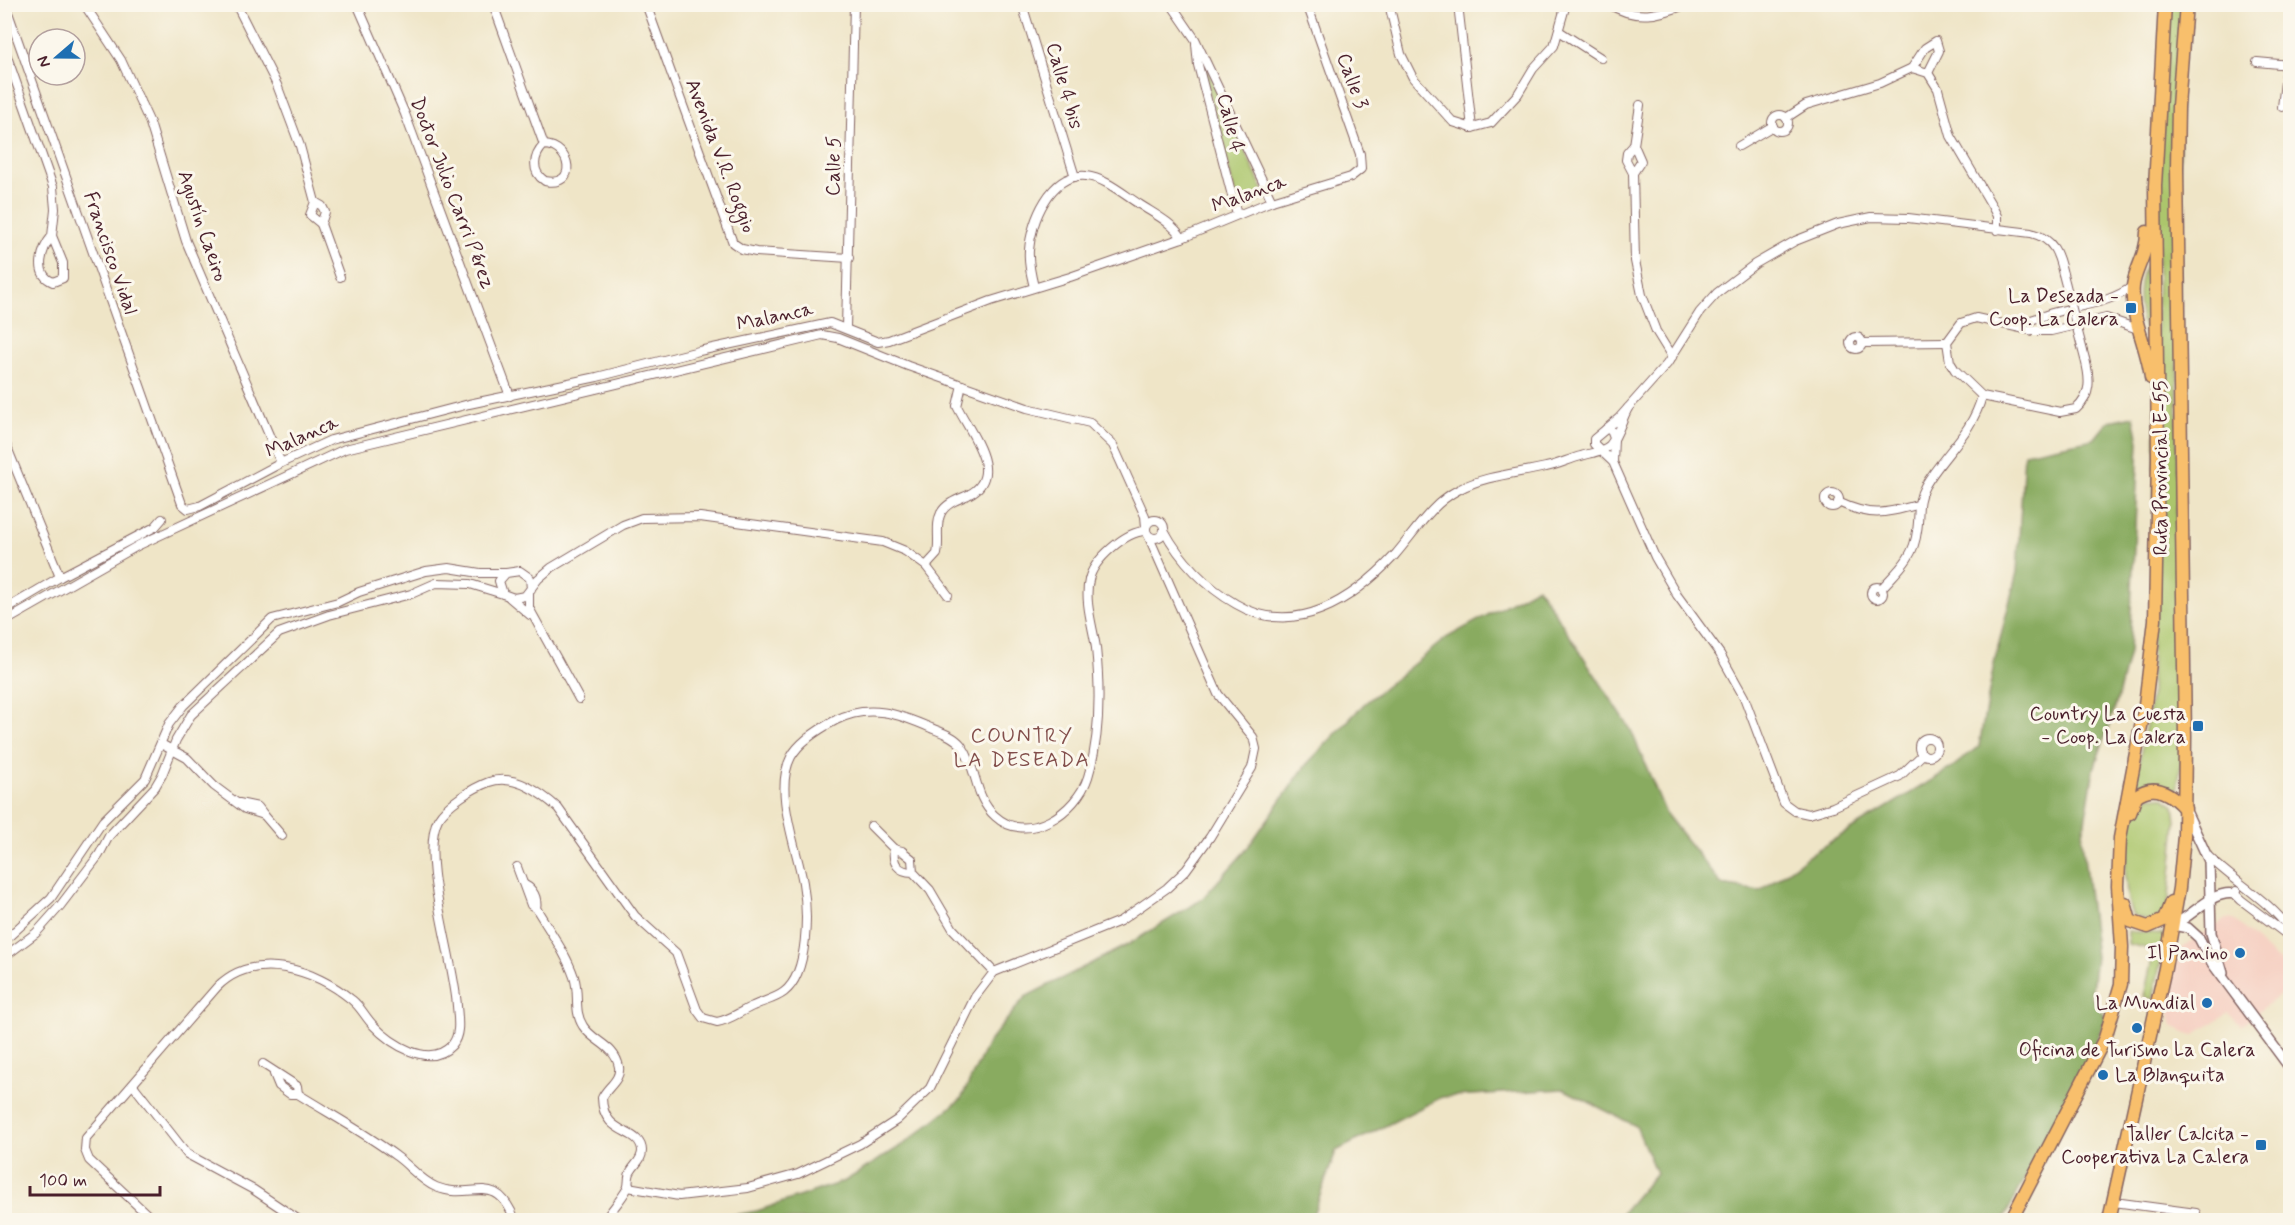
<svg xmlns="http://www.w3.org/2000/svg" width="2295" height="1225" font-family="Mynerve,sans-serif">
<rect width="100%" height="100%" fill="#fbf7ec"/>
<filter id="ink" filterUnits="userSpaceOnUse"><feTurbulence type="fractalNoise" baseFrequency=".0167" numOctaves="2"/><feDisplacementMap in="SourceGraphic" scale="12" xChannelSelector="R" yChannelSelector="G"/><feConvolveMatrix kernelMatrix="1 2 1 2 8 2 1 2 1" color-interpolation-filters="sRGB"/></filter>
<filter id="wash" filterUnits="userSpaceOnUse"><feTurbulence type="fractalNoise" baseFrequency=".008" numOctaves="4" result="noise"/><feDisplacementMap in="SourceGraphic" scale="24" xChannelSelector="R" yChannelSelector="G"/><feGaussianBlur stdDeviation="1.35" result="paint"/><feColorMatrix in="noise" values="0 0 0 0 0 0 0 0 0 0 0 0 0 0 0 0 0 1.4 0 .05"/><feComposite in="paint" operator="in"/></filter>
<g filter="url(#wash)">
<rect width="100%" height="100%" fill="#efe5c7"/>
<path fill="#f6d2c4" d="M 2226,919 L 2234,920 L 2290,971 L 2290,986 L 2241,1026 L 2229,1013 L 2193,1036 L 2173,1026 L 2169,1008 L 2178,950 Z"/>
<g fill="#acc66c" stroke="#7b724c" stroke-width="1.5">
<path d="M 2169,5 L 2181,5 L 2176,543 L 2181,762 L 2177,791 L 2152,783 L 2134,789 L 2151,699 L 2159,187 Z"/>
<path d="M 1203,67 L 1206,67 L 1265,194 L 1262,200 L 1243,206 L 1237,203 Z"/>
<path d="M 2145,266 L 2148,267 L 2149,345 C 2140,321 2134,290 2145,266 Z"/>
<path d="M 2151,796 L 2164,798 L 2174,805 L 2176,822 L 2168,905 L 2165,913 L 2152,922 L 2133,916 C 2121,893 2121,806 2151,796 Z"/>
<path d="M 2128,931 L 2166,934 L 2153,1000 L 2144,996 L 2154,950 L 2128,944 Z"/>
</g>
<path fill="#89ab60" stroke="#6a6546" stroke-width="1.5" d="M 2134,416 L 2139,442 L 2129,652 L 2117,701 L 2094,769 L 2082,839 L 2096,957 L 2091,997 L 2106,1017 L 2095,1047 L 2003,1220 L 1616,1220 L 1656,1173 L 1636,1126 L 1563,1089 L 1442,1097 L 1336,1151 L 1311,1220 L 707,1220 L 757,1211 L 845,1181 L 904,1144 L 961,1099 L 988,1043 L 1025,997 L 1129,944 L 1201,900 L 1246,850 L 1306,765 L 1364,704 L 1446,638 L 1538,587 L 1631,730 L 1666,814 L 1722,885 L 1760,891 L 1814,852 L 1950,769 L 1979,746 L 1995,659 L 2017,572 L 2024,453 L 2094,439 L 2109,421 Z"/>
</g>
<g filter="url(#ink)">
<g fill="none" stroke-linecap="round" stroke-linejoin="round">
<g stroke="#846462" stroke-width="10">
<g id="minor">
<path d="M 5,4 L 182,504 L 188,509 L 200,506 L 281,463 L 331,440 L 469,404 L 597,377 L 699,351 L 830,323 L 878,342 L 889,340 L 991,301 L 1070,277 L 1182,238 L 1272,201 L 1351,177 L 1361,169 L 1360,154 L 1307,4"/>
<path d="M 84,4 L 121,60 L 150,123 L 186,241 L 281,463"/>
<path d="M 236,4 L 277,85 L 300,146 L 315,202"/>
<path d="M 357,4 L 405,114 L 510,396"/>
<path d="M 493,4 L 544,145"/>
<path d="M 646,4 L 733,243 L 742,249 L 756,252 L 849,258"/>
<path d="M 1022,4 L 1075,177"/>
<path d="M 1171,4 L 1195,39 L 1272,201"/>
<path d="M 1389,4 L 1401,54 L 1413,78 L 1453,122 L 1472,128 L 1491,123 L 1518,94 L 1533,69 L 1554,46 L 1566,4"/>
<path d="M 1458,4 L 1472,128"/>
<path d="M 1609,4 C 1635,21 1660,15 1687,4"/>
<path d="M 1559,31 L 1601,58"/>
<path d="M 1196,44 L 1198,65 L 1237,215"/>
<path d="M 4,48 L 53,187 L 55,209 L 52,236 L 63,263 L 63,278 L 53,282 C 33,274 42,248 52,236"/>
<path d="M 2257,62 L 2290,65"/>
<path d="M 1912,68 L 1925,48 L 1936,41 L 1939,51 L 1928,73"/>
<path d="M 1640,105 L 1634,145 L 1627,153 L 1626,160 L 1633,173 L 1635,261 L 1642,295 L 1656,331 L 1672,357"/>
<path d="M 2282,107 L 2287,65"/>
<circle cx="1780" cy="123" r="8"/>
<path d="M 1786,118 L 1806,105 L 1880,83 L 1912,68 L 1928,73 L 1938,89 L 1951,136 L 1992,206 L 1997,216 L 1997,230"/>
<path d="M 544,145 C 572,146 578,188 545,181 C 531,172 533,156 544,145 Z"/>
<path d="M 1739,146 L 1773,126"/>
<path d="M 1633,173 L 1641,161 L 1634,145"/>
<path d="M 315,202 L 322,206 L 325,212 L 321,224 L 310,215 Z"/>
<path d="M 321,224 L 340,277"/>
<path d="M 1034,287 C 1031,275 1028,263 1029,250 C 1031,222 1050,173 1086,176 C 1105,178 1123,194 1139,204 C 1154,214 1172,222 1182,238"/>
<path d="M 2010,323 C 2026,323 2037,318 2052,313 C 2080,305 2109,304 2133,286"/>
<path d="M 846,328 L 854,4"/>
<circle cx="1856" cy="343" r="6"/>
<path d="M 1862,343 L 1947,342"/>
<path d="M 2085,359 C 2090,378 2092,395 2076,409 L 2060,412 L 1982,396 L 1955,370 L 1950,362 L 1947,342 L 1961,323 L 1976,318 L 2034,331 L 2051,331 L 2106,318 L 2138,329"/>
<path d="M 1606,429 L 1619,418 L 1667,364 L 1700,312 L 1717,293 L 1755,264 L 1795,241 L 1838,224 L 1871,217 L 1908,218 L 2031,233 C 2054,239 2058,253 2063,274"/>
<path d="M 4,440 L 60,577 L 4,610"/>
<path d="M 1613,462 L 1614,438 L 1611,430 L 1606,429 L 1594,439 L 1594,444 L 1613,462 L 1655,557 L 1677,595 L 1720,654 L 1744,697 L 1784,803 L 1795,811 L 1809,814 L 1833,807 L 1900,776 L 1923,754"/>
<circle cx="1832" cy="500" r="7"/>
<path d="M 1838,502 C 1870,517 1884,514 1917,505"/>
<circle cx="1155" cy="529" r="9"/>
<path d="M 1164,530 C 1180,560 1206,587 1236,604 C 1295,639 1354,599 1395,555 C 1415,532 1431,504 1458,490 C 1486,475 1516,474 1546,467 C 1558,465 1569,459 1581,456 C 1590,453 1603,452 1610,445 C 1618,436 1622,419 1628,408"/>
<path d="M 2290,559 L 2290,564"/>
<path d="M 926,566 L 948,595"/>
<path d="M 60,577 L 155,527 L 162,519"/>
<circle cx="1877" cy="593" r="6"/>
<path d="M 531,589 L 530,578 L 520,571 L 506,573 L 499,581 L 503,594 L 514,598 L 525,596 L 538,579 L 551,568 L 623,525 L 642,518 L 700,517 L 883,542 L 905,551 L 926,566 L 937,554 C 940,541 935,524 941,513 C 946,503 959,499 968,495 C 1007,476 969,432 957,406 L 962,385"/>
<path d="M 1881,589 C 1898,570 1914,558 1917,531 C 1920,514 1916,502 1925,486 C 1943,455 1973,432 1982,396"/>
<path d="M 529,593 L 529,608 L 579,699"/>
<path d="M 510,598 L 530,615"/>
<path d="M 4,622 L 139,545 L 345,449 L 822,335 L 838,338 L 908,366 L 1027,408 L 1090,423 L 1113,445 L 1145,516 L 1146,527"/>
<circle cx="1928" cy="747" r="9"/>
<path d="M 161,744 L 187,758 L 214,786 L 245,809 L 264,815 L 258,807 L 239,803"/>
<path d="M 264,815 L 282,836"/>
<path d="M 871,826 L 894,849"/>
<path d="M 2207,855 C 2233,881 2269,900 2290,930"/>
<path d="M 517,867 L 531,905 L 536,908 C 549,930 566,953 574,977 C 580,993 573,1011 583,1026 C 593,1042 615,1045 619,1067 C 621,1080 607,1087 602,1098 C 603,1137 641,1127 642,1151 C 642,1160 635,1164 631,1171 C 627,1177 630,1184 627,1189 C 621,1200 612,1209 605,1220"/>
<path d="M 913,872 L 912,859 L 902,851 L 894,849 C 892,863 898,872 913,872 L 930,890 L 953,929 L 994,972"/>
<path d="M 525,885 C 533,889 538,898 536,908"/>
<path d="M 2236,891 L 2235,894 L 2241,900 L 2290,937"/>
<path d="M 4,941 L 51,898 L 103,821 L 145,779 L 169,724 L 183,706 L 272,619 L 338,602 L 359,592 L 426,571 L 449,568 L 480,573 L 506,573"/>
<path d="M 4,957 L 36,933 L 60,906 L 99,855 L 109,836 L 155,787 L 162,775 L 176,740 L 191,715 L 279,633 L 329,615 L 411,594 L 436,583 L 470,584 L 503,594"/>
<path d="M 263,1064 L 297,1086 L 298,1094"/>
<path d="M 274,1074 L 279,1086 L 290,1094 L 298,1094 C 330,1114 365,1133 396,1156 C 409,1165 420,1180 436,1187 C 472,1202 495,1169 515,1220"/>
<path d="M 133,1085 L 187,1154 L 254,1190 L 299,1220"/>
<path d="M 628,1187 L 679,1196 L 748,1188 L 798,1174 L 860,1144 L 897,1120 L 930,1088 L 975,997 L 994,972 L 1120,921 L 1167,888 L 1186,870 L 1210,837 L 1252,768 L 1256,749 L 1253,737 L 1218,694 L 1148,535"/>
<path d="M 2114,1202 L 2196,1213"/>
<path d="M 153,1220 L 89,1160 L 85,1150 L 86,1138 L 217,987 C 255,949 316,970 352,1000 C 361,1007 365,1017 373,1025 C 390,1043 429,1070 452,1045 C 461,1034 458,1019 457,1006 C 454,959 419,856 438,819 C 447,804 473,788 489,782 C 514,773 541,793 558,808 L 635,916 L 676,953 L 697,1010 L 703,1018 L 717,1022 C 730,1020 741,1011 753,1006 C 763,1001 775,999 784,992 C 809,973 808,911 803,883 C 797,848 773,791 791,757 C 799,742 821,728 836,720 C 869,703 899,714 931,728 C 941,732 954,736 961,745 C 977,766 974,798 995,816 C 1027,846 1077,812 1088,777 C 1100,738 1100,688 1096,648 C 1093,627 1084,601 1089,580 C 1093,560 1126,531 1146,531"/>
</g>
</g>
<g stroke="#846462" stroke-width="12">
<g id="tertiary">
<path d="M 2186,811 L 2209,861 L 2211,933 L 2223,973"/>
<path d="M 2173,925 L 2188,928 L 2199,938 L 2212,963 L 2290,1068"/>
<path d="M 2173,925 C 2193,916 2213,889 2235,894"/>
</g>
</g>
<g stroke="#846462" stroke-width="15">
<g id="primary">
<path d="M 2147,232 C 2147,255 2135,269 2133,286 C 2130,318 2148,347 2151,378"/>
<path d="M 2130,813 L 2136,796 C 2155,782 2172,794 2185,809"/>
<path d="M 2125,903 L 2130,921 L 2148,927 L 2164,920 L 2171,902"/>
<path d="M 2011,1220 L 2105,1038 L 2121,984 L 2122,947 L 2118,886 L 2120,838 L 2145,705 L 2155,620 L 2158,458 L 2155,186 L 2165,4"/>
<path d="M 2109,1220 L 2165,968 L 2179,888 L 2184,836 L 2185,737 L 2177,168 L 2178,106 L 2186,4"/>
</g>
</g>
<use href="#minor" stroke="#fff" stroke-width="8"/>
<use href="#tertiary" stroke="#fff" stroke-width="9"/>
<use href="#primary" stroke="#f8bf6c" stroke-width="12"/>
<g stroke="#846462" stroke-width="10" stroke-linecap="butt">
<path id="minor-bridge" d="M 2063,274 L 2085,359"/>
</g>
<use href="#minor-bridge" stroke="#fff" stroke-width="8"/>
</g>
</g>
<g fill="#1f6fb2" stroke="#fbf7ec" stroke-width="2">
<rect x="2125" y="302" width="12" height="12" rx="3"/>
<rect x="2192" y="720" width="12" height="12" rx="3"/>
<circle cx="2240" cy="953" r="6"/>
<circle cx="2207" cy="1003" r="6"/>
<circle cx="2137" cy="1028" r="6"/>
<circle cx="2103" cy="1075" r="6"/>
<rect x="2255" y="1139" width="12" height="12" rx="3"/>
</g>
<g text-anchor="middle" dominant-baseline="central" stroke-width="6" stroke-linejoin="round" paint-order="stroke">
<g font-size="20" fill="#4a1f2b" stroke="#fbf7ec">
<text transform="translate(1352 81) rotate(70)">Calle 3</text>
<text transform="translate(1064 86) rotate(74)">Calle 4 bis</text>
<text transform="translate(1230 123) rotate(76)">Calle 4</text>
<text transform="translate(720 156) rotate(69)">Avenida V.R. Roggio</text>
<text transform="translate(834 166) rotate(-89)">Calle 5</text>
<text transform="translate(452 193) rotate(69)">Doctor Julio Carri Pérez</text>
<text transform="translate(1249 194) rotate(-20)">Malanca</text>
<text transform="translate(202 226) rotate(71)">Agustín Caeiro</text>
<text transform="translate(110 253) rotate(71)">Francisco Vidal</text>
<text transform="translate(775 317) rotate(-12)">Malanca</text>
<text transform="translate(302 437) rotate(-24)">Malanca</text>
<text transform="translate(2161 468) rotate(-90)">Ruta Provincial E-55</text>
</g>
<g font-size="20" fill="#4a1f2b" stroke="#fbf7ec" text-anchor="end">
<text x="2119" y="296">La Deseada -<tspan x="2119" dy="23">Coop. La Calera</tspan></text>
<text x="2186" y="714">Country La Cuesta<tspan x="2186" dy="23">- Coop. La Calera</tspan></text>
<text x="2228" y="953">Il Panino</text>
<text x="2195" y="1003">La Mundial</text>
<text x="2137" y="1050" text-anchor="middle">Oficina de Turismo La Calera</text>
<text x="2115" y="1075" text-anchor="start">La Blanquita</text>
<text x="2249" y="1134">Taller Calcita -<tspan x="2249" dy="23">Cooperativa La Calera</tspan></text>
</g>
<g font-size="21" letter-spacing="1.5" fill="#824e4b" stroke="#fbf7ec">
<text x="1022" y="736">COUNTRY<tspan x="1022" dy="24">LA DESEADA</tspan></text>
</g>
</g>
<rect width="2295" height="1225" fill="none" stroke="#fbf7ec" stroke-width="24"/>
<g transform="translate(57 57) rotate(250)"><circle r="28" fill="#fbf7ec" stroke="#b4a19f" stroke-width="1.5"/>
<path d="M0-4.5L10 22L0 15L-10 22Z" fill="#1f6fb2"/>
<text y="-9" font-size="16" font-weight="bold" text-anchor="middle" fill="#4a1f2b">N</text>
</g>
<path d="M30 1186v9h130v-9" fill="none" stroke="#4a1f2b" stroke-width="3"/>
<text x="39" y="1186" font-size="18" fill="#4a1f2b" stroke="#fbf7ec" stroke-width="4.5" paint-order="stroke">100 m</text>
</svg>
